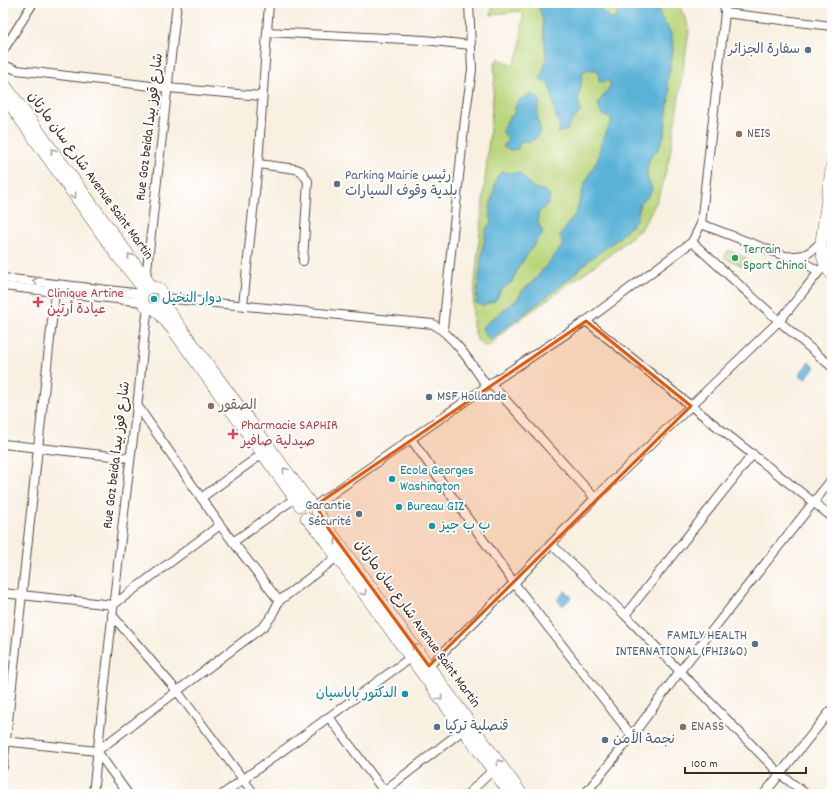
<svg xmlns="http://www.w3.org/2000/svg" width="835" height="797" font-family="Dekko,'Playpen Sans Arabic',sans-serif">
<rect width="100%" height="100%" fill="#fff"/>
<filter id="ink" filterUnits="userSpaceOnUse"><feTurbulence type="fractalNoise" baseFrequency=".025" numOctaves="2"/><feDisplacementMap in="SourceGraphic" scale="8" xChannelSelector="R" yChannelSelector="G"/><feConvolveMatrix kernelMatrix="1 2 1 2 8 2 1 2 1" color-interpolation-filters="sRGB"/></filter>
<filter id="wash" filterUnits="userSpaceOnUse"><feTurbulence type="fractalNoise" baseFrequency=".012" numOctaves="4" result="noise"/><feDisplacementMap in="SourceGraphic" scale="16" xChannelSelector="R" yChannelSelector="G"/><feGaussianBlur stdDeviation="0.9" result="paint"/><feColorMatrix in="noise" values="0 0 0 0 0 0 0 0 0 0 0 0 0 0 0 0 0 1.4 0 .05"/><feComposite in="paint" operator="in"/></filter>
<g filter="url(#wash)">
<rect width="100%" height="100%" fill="#f8f0e1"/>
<g fill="#bbd57b" stroke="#7b804c">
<path d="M 493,3 L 678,3 L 687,22 L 689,32 L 670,154 L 662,187 L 657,201 L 642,228 L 616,250 L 508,328 L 487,348 L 477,340 L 473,326 L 473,304 L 495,77 L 494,65 L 498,58 L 513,66 L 520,50 L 523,14 L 518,11 L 491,15 Z"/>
<path d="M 728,250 L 746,258 L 743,266 L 724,258 Z"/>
</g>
<g fill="#5ab2d7" stroke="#4a6e7a">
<path d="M 531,3 L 599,3 L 599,8 L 610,19 L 617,18 L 617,3 L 655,3 L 659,9 L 661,17 L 672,35 L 673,52 L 667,83 L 670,91 L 664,136 L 658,150 L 650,158 L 647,168 L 647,177 L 652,189 L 649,196 L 641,202 L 637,218 L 632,225 L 615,241 L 589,260 L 568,280 L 490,340 L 484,334 L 482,327 L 507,307 L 516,301 L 523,290 L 532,283 L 563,245 L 560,236 L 576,213 L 585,183 L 598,158 L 601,144 L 612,119 C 602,115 600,114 598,103 L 610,87 L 610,81 L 599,82 L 598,70 L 587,70 L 583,72 L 578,101 L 581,111 L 571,122 L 567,130 L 558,133 L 560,126 L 556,116 L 551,91 L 548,83 L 540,80 L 545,65 L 546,55 L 542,17 L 539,8 Z"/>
<path d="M 532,94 L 537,97 L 540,102 C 537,112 536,120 541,130 C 535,139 535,142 523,141 L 520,143 L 518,149 L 511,150 L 503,147 L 508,139 L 502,131 L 508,119 L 513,115 L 517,102 L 524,97 Z"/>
<path d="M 501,172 L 520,173 L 533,188 L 545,191 L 550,195 L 548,204 L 538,213 L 538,223 L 543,232 L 518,268 L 512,282 L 501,290 L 496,300 L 483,306 L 476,303 L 482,253 L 486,229 L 491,222 L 490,207 L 497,177 Z"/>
<path d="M 809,362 L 815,367 L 805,379 L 799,374 Z"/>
<path d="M 565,591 L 572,597 L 563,606 L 557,600 Z"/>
</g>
</g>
<g filter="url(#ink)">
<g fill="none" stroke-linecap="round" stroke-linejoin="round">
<g stroke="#57483b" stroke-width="10">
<g id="minor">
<path d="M 725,13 L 832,26"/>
<path d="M 267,32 L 424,40 L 471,45"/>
<path d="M 3,51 L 33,3"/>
<path d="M 3,65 L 17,70 L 168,88 L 262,96"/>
<path d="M 258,164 L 296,169 L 301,171 L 308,181 L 303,261"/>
<path d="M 701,224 L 785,256 C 803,257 809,255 821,242"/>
<path d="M 692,242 L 779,321 L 832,367"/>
<path d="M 795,257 L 818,271"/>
<path d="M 3,278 L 143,294"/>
<path d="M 146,278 L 177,3"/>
<path d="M 3,286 L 143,302"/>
<path d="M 164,298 L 433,324 C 454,336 473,366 487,386"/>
<path d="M 243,305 L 258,164 L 269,3"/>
<path d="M 586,321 L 691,406 L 832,517"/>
<path d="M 443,329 L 465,119 L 472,70 L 469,3"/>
<path d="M 491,384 L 595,498"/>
<path d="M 137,405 L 220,525 L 279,601"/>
<path d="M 411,439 L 514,583 L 632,736"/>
<path d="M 3,444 L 130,458"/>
<path d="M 201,498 L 262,454"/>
<path d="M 316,505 L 487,386 L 586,321 L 692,242 L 701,224 L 725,13 L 724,3"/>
<path d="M 233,542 L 294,499"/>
<path d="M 551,544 L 625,615 L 780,774 L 806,794"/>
<path d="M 3,593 L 113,605 L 220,525"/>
<path d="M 112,615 L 177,691 L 254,794"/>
<path d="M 625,615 L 753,454"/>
<path d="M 429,666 L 514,583 L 595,498 L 779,321 C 798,300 813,277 832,257"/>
<path d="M 329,717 L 386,794"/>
<path d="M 3,741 L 97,751 L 264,626 L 271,617 L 279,601 L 337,557"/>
<path d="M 97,751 L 128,794"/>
<path d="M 3,767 L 56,284"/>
<path d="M 93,794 C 107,665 120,536 137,407 C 141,374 143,341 148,308"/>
<path d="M 223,794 L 410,658"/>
<path d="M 380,794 L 463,730"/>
<path d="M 468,794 L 493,770"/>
<path d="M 585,794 L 632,736 L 680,671 L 832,479"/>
<path d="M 764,794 L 832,709"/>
</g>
</g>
<g stroke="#57483b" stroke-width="12">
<g id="major">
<path d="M 3,82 L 153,288"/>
<path d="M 3,95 L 118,257 L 145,291"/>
<path d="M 832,163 L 821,242 C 821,255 823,266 832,275"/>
<path d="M 832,238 L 832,253"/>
<circle cx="153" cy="298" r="11"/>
<path d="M 163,303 L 309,501"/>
<path d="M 155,309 L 172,329 L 300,506"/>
<path d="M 317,511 L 328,528 L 522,794"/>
<path d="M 306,518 L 320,534 L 510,794"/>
</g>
</g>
<use href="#minor" stroke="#fff" stroke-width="8"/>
<use href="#major" stroke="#fff" stroke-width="11"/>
</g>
<defs><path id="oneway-chevron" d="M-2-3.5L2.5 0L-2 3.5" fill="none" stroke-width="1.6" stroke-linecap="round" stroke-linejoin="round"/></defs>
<g stroke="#a79f9a">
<use href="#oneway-chevron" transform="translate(53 151) rotate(-126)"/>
<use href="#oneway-chevron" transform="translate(74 196) rotate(55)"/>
<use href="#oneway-chevron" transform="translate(130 256) rotate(-126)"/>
<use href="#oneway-chevron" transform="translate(35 281) rotate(-174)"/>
<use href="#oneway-chevron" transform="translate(285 470) rotate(-126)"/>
<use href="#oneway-chevron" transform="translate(337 541) rotate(-126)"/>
<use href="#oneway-chevron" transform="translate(364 593) rotate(54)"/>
<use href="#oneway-chevron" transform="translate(414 646) rotate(-126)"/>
<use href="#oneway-chevron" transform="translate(440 698) rotate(54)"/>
<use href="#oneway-chevron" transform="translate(499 762) rotate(-126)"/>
</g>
</g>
<path fill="#e8590c" fill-opacity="0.2" stroke="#e8590c" stroke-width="3" stroke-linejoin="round" d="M 586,321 L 691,406 L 429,666 L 328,528 L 316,505 Z"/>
<g fill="#5c6f8a" stroke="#fff" stroke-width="1.5">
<circle cx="808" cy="50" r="4"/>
<circle cx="337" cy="184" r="4"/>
<circle cx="429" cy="397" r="4"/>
<circle cx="359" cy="514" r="4"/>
<circle cx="755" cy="644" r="4"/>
<circle cx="437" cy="727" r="4"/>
<circle cx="605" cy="740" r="4"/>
</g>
<g fill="#8d6e63" stroke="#fff" stroke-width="1.5">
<circle cx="739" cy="134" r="4"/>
<circle cx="211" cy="406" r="4"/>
<circle cx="683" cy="727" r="4"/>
</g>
<circle fill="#2e9e5b" stroke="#fff" stroke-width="1.5" cx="735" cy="258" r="4"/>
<g fill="#0f9aa8" stroke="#fff" stroke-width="1.5">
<circle cx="154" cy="299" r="4"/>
<circle cx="392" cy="479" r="4"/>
<circle cx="399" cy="507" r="4"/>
<circle cx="432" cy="526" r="4"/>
<circle cx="405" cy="694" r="4"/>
</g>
<g fill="#e0444e" stroke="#fff" stroke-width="1.5">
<path d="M36 296h4v4h4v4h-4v4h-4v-4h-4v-4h4z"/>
<path d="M231 428h4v4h4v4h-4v4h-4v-4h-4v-4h4z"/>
</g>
<g text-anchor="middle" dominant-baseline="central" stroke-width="4" stroke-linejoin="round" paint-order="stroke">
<g font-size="14" fill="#4e5e75" stroke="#fff" text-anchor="start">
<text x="800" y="50" text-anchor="end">سفارة الجزائر</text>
<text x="345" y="176">Parking Mairie رئيس<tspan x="345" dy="16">بلدية وقوف السيارات</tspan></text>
<text x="437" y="397">MSF Hollande</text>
<text x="351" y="506" text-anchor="end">Garantie<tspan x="351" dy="16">Sécurité</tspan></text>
<text x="747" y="636" text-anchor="end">FAMILY HEALTH<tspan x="747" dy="16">INTERNATIONAL (FHI360)</tspan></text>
<text x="445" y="727">قنصلية تركيا</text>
<text x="613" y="740">نجمة الأمن</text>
</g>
<g font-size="14" fill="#3b2a1e" stroke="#fff">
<text transform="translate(150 127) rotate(-83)">Rue Goz beida شارع قوز بيدا</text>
<text transform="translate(90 176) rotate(54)">شارع سان مارتان Avenue Saint Martin</text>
<text transform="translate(117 455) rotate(-83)">Rue Goz beida شارع قوز بيدا</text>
<text transform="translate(417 624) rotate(54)">شارع سان مارتان Avenue Saint Martin</text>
</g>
<g font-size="14" fill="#785e54" stroke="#fff" text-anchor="start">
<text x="747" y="134">NEIS</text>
<text x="219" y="406">الصقور</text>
<text x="691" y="727">ENASS</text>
</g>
<g font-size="14" fill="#27864d" stroke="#fff" text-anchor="start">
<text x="743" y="250">Terrain<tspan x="743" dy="16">Sport Chinoi</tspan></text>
</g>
<g font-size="14" fill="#be3a42" stroke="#fff" text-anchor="start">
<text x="47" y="294">Clinique Artine<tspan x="47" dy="16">عيادة أرتين</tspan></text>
<text x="241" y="426">Pharmacie SAPHIR<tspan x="241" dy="16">صيدلية صافير</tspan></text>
</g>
<g font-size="14" fill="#0d838f" stroke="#fff" text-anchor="start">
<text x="162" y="299">دوار النخيل</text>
<text x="400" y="471">Ecole Georges<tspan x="400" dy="16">Washington</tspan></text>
<text x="407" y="507">Bureau GIZ</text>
<text x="440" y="526">ب ب جيز</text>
<text x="397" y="694" text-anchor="end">الدكتور باباسيان</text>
</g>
</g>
<rect width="835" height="797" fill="none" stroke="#fff" stroke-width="16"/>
<path d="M685 767v6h121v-6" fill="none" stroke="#3b2a1e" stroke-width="2"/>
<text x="691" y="767" font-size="12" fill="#3b2a1e" stroke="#ffffff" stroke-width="3" paint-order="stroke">100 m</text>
</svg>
